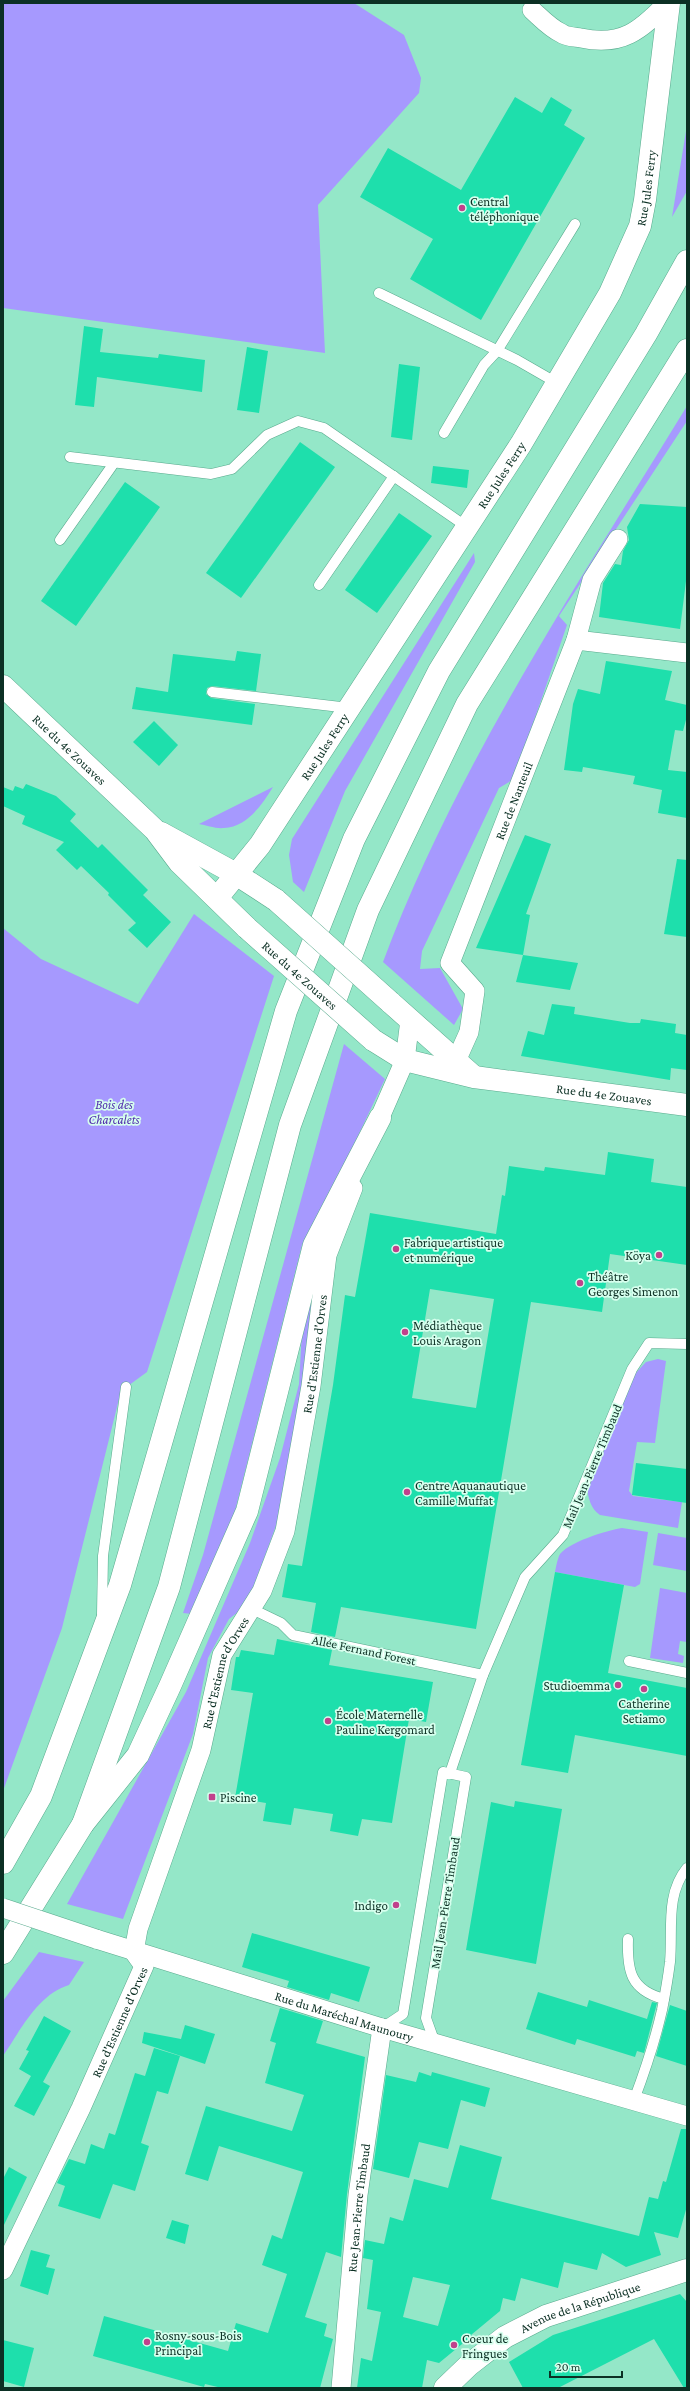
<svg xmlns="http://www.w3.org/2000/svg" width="690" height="2391" font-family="'Crimson Pro',serif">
<rect width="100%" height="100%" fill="#94e7c8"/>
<g fill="#a699fe">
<path d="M 3,3 L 354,3 L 404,35 L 421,78 L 419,93 L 318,205 L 325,353 L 3,308 Z"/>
<path d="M 687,125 L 687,191 L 672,217 Z"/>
<path d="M 687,406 L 687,421 L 559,616 L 567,625 L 514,779 L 499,788 L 422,951 L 420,969 L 440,968 L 463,1009 L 454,1025 L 383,962 C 457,764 577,586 687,406 Z"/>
<path d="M 474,553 L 475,562 L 345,791 L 304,892 L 293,882 L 289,855 L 292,839 Z"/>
<path d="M 273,787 C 262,805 247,827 224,828 C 216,829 206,825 199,824 Z"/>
<path d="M 194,914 L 274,976 L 147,1372 L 121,1391 L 62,1628 L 3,1791 L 3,928 L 41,959 L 138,1004 Z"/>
<path d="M 344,1044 L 385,1079 L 346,1161 L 302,1245 L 235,1511 L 192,1614 L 183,1613 L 203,1555 Z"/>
<path d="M 315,1265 L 304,1388 L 277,1523 L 247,1605 L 229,1619 L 208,1658 L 193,1734 L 123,1919 L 67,1904 L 186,1692 L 250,1543 L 280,1458 L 299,1384 L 303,1313 Z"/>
<path d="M 658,1359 L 666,1361 L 655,1443 L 637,1442 L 629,1491 L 633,1496 L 682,1502 L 678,1528 L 600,1515 C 591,1509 588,1498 587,1487 L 634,1375 L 646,1362 Z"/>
<path d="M 622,1528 L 648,1532 L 640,1584 L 635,1587 L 555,1572 C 556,1567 557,1561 559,1556 C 565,1543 608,1530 622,1528 Z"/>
<path d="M 658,1533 L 687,1538 L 687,1571 L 653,1565 Z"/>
<path d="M 660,1588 L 687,1593 L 687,1642 L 680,1641 L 678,1654 L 684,1656 L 683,1663 L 650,1658 Z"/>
<path d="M 39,1952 L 84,1962 L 69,1985 C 38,1994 20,2031 3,2056 L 3,2001 Z"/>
</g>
<g fill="#1edfac" fill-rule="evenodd">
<path d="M 515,97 L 542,113 L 551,97 L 572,110 L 564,125 L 585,138 L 481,320 L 410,279 L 433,239 L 360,197 L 388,148 L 461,190 Z"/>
<path d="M 84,326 L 103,329 L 100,352 L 158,358 L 159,354 L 205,360 L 202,392 L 97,377 L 94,407 L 75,405 Z"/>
<path d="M 247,347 L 268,351 L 259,413 L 237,410 Z"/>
<path d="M 399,364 L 420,367 L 412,440 L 391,437 Z"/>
<path d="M 300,442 L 335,467 L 241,598 L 206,573 Z"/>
<path d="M 433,466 L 469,470 L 467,488 L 431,483 Z"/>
<path d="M 125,482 L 160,507 L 76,626 L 41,601 Z"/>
<path d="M 640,504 L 687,507 L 687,573 L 680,629 L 599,617 L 603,583 L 615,564 L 621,565 L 623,551 L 629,540 L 627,527 Z"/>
<path d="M 399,513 L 432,536 L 377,613 L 345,590 Z"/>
<path d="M 237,651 L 261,654 L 256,691 L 212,686 L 207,688 L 206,694 L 211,698 L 255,704 L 252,725 L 132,709 L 136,687 L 168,692 L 173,654 L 235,661 Z"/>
<path d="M 606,661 L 672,671 L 665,700 L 687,705 L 687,716 L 683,731 L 675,730 L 668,770 L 687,772 L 687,818 L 658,813 L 662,790 L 633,784 L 635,776 L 583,767 L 582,772 L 564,770 L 573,704 L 578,689 L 600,694 Z"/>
<path d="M 154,721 L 178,745 L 159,766 L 133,742 Z"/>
<path d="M 26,784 L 56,796 L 76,814 L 70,821 L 98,848 L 102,844 L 148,890 L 143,895 L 171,922 L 147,948 L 128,930 L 136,923 L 108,895 L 109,893 L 81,866 L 77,870 L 56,850 L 64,842 L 22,824 L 25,816 L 3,806 L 3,787 L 13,791 L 15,786 L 23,789 Z"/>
<path d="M 525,835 L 551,844 L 526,914 L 530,915 L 523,955 L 578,963 L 570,990 L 516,982 L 523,955 L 476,948 Z"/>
<path d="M 677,859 L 687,860 L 687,937 L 664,934 Z"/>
<path d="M 552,1004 L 575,1007 L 574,1014 L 630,1023 L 640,1023 L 641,1019 L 676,1024 L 675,1033 L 687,1035 L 687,1070 L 671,1068 L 670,1080 L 521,1056 L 528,1031 L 544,1035 Z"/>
<path d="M 608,1152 L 654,1159 L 651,1182 L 687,1187 L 687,1265 L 610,1254 L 602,1312 L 531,1302 L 476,1629 L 341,1607 L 335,1637 L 311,1632 L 316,1603 L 282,1597 L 288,1564 L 302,1566 L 333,1385 L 345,1295 L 355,1297 L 370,1213 L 496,1234 L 502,1195 L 505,1196 L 509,1166 L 544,1171 L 545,1167 L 605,1175 ZM 430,1289 L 494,1299 L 476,1408 L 412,1398 Z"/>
<path d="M 636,1463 L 687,1469 L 687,1503 L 632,1495 Z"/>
<path d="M 555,1572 L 624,1585 L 608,1673 L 687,1688 L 687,1756 L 575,1735 L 568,1773 L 521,1765 Z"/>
<path d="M 277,1639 L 332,1650 L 329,1665 L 433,1682 L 426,1722 L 409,1719 L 392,1823 L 362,1819 L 358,1836 L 330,1831 L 333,1814 L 294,1808 L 291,1825 L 263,1821 L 266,1803 L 235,1798 L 253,1693 L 231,1690 L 236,1657 L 239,1657 L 241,1650 L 274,1655 Z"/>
<path d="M 515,1801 L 562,1809 L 536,1964 L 466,1950 L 491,1802 L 514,1807 Z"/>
<path d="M 252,1933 L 370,1967 L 359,2002 L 331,1993 L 329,2000 L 287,1987 L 289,1981 L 242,1967 Z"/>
<path d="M 538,1992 L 587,2007 L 589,2000 L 647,2019 L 652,2002 L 657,2003 L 644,2053 L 637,2051 L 635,2057 L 577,2039 L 575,2045 L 526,2029 Z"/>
<path d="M 670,2005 L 687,2011 L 687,2066 L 656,2056 Z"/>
<path d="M 280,2008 L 323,2021 L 316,2043 L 365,2057 L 347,2194 L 341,2257 L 326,2252 L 305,2317 L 327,2324 L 324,2336 L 333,2339 L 320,2388 L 222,2388 L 205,2384 L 204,2387 L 93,2356 L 104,2316 L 228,2351 L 236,2323 L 268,2333 L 287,2274 L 262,2265 L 272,2235 L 282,2239 L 303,2172 L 219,2146 L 208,2181 L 185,2174 L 206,2106 L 292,2131 L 304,2095 L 265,2083 L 276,2043 L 270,2041 Z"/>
<path d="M 44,2016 L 71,2031 L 43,2082 L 50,2086 L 34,2116 L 14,2106 L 31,2076 L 19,2069 L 29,2051 L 26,2050 Z"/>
<path d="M 185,2025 L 215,2034 L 205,2064 L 142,2043 L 144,2032 L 181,2039 Z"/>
<path d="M 154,2048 L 180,2056 L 168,2094 L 157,2091 L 141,2143 L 149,2146 L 135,2191 L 113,2184 L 100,2219 L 58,2206 L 65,2186 L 57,2183 L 69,2159 L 85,2164 L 91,2144 L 104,2149 L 109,2133 L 115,2135 L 135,2073 L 145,2076 Z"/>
<path d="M 419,2072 L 431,2076 L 432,2072 L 490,2088 L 485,2107 L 461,2100 L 448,2149 L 419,2142 L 409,2178 L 373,2169 L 386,2075 L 416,2082 Z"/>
<path d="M 681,2129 L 687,2129 L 687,2206 L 678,2238 L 654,2232 L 661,2255 L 626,2267 L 602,2253 L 597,2270 L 564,2262 L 558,2288 L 521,2278 L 515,2301 L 503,2298 L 500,2311 L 471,2335 L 473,2335 L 439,2363 L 427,2360 L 422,2388 L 357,2388 L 361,2358 L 372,2361 L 381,2312 L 367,2309 L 373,2260 L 363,2258 L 365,2240 L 384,2244 L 390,2217 L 403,2221 L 414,2179 L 448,2188 L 460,2145 L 502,2157 L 491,2199 L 639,2236 L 649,2197 L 658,2199 L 663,2181 L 666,2182 ZM 413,2277 L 450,2285 L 438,2326 L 403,2317 Z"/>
<path d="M 9,2167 L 27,2177 L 3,2227 L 3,2179 Z"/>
<path d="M 172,2220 L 189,2225 L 185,2244 L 166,2238 Z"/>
<path d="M 31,2250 L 50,2255 L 46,2267 L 55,2269 L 48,2295 L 20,2286 Z"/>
<path d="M 680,2294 L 687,2302 L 687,2388 L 684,2388 L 654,2339 L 558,2388 L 523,2388 L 509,2362 L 553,2335 Z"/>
<path d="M 3,2340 L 34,2348 L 24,2387 L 3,2381 Z"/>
</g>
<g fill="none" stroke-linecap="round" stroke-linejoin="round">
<g stroke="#58aa8d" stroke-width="11">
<g id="service">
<path d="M 379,293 L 517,360 L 557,383"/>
<path d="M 444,433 L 484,365 L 497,351 L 575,224"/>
<path d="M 70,457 L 211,474 L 232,469 L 267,435 L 298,421 L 324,428 L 467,527"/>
<path d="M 60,540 L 114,463"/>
<path d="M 319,585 L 394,476"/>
<path d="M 212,692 L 349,708"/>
<path d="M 252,1609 L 281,1623 L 293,1635 L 483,1675"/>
<path d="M 102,1614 L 103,1556 L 126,1387"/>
<path d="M 629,1661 L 687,1673"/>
<path d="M 450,1773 L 483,1675 L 525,1577 L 563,1535 L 632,1369 L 649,1343 L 687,1344"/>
<path d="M 628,1939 C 627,1970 630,1990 664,1999"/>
<path d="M 382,2028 L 403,2014 L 443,1772 L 466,1777 L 426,2018 L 435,2043"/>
<path d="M 634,2100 C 645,2071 655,2041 662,2010 C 665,1995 668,1978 670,1962 C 673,1930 665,1895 687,1868"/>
</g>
</g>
<g stroke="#58aa8d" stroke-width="20">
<g id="minor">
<path d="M 532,10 C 541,18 550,28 561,33 C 566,37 575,37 581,38 C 622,47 641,30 667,3"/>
<path d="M 576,640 L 592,580 L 618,539"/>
<path id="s1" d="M 456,1061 L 469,1032 L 475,991 L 450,963 L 576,640 L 687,653"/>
<path d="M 374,1131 L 405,1060 L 410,1020"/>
<path id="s2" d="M 96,1939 L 382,2028 L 687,2116"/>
<path id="s3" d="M 3,2270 L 81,2108 L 144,1966 L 134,1952 L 138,1929 L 201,1750 L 222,1655 L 262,1591 L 285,1531 L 311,1386 L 327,1255 L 353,1188"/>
<path id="s4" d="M 341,2388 L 358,2195 L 382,2028"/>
</g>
</g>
<g stroke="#58aa8d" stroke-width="23">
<g id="tertiary">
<path id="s5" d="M 217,898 L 260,845 L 521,444 L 610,293 L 640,226 L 645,200 L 669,3"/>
<path id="s6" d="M 445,2388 L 469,2365 L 505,2337 L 546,2316 L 687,2270"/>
</g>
</g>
<g stroke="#58aa8d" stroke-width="23">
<g id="secondary">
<path id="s7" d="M 3,686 L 155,830 L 179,862 L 247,928"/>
<path d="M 161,833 L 236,874 L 276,900"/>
<path d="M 390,1002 L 472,1075"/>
<path id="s8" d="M 373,1040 L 405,1060 L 474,1077 L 687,1105"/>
</g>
</g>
<g stroke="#58aa8d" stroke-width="23">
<g id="motorway">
<path d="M 83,1824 L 169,1587 L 290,1125 L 368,910 L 467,704 L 687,350"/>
<path d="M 3,1863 L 41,1796 L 120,1585 L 286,1011 L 354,839 L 439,671 L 646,334 L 687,261"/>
<path d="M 3,1953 L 83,1824 L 138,1755 L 170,1686 L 247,1511 L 314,1245 L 380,1118"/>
</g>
</g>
<use href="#service" stroke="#fff" stroke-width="10"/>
<use href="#minor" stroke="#fff" stroke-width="19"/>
<use href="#tertiary" stroke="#fff" stroke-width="22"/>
<use href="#secondary" stroke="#fff" stroke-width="22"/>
<use href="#motorway" stroke="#fff" stroke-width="22"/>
<g stroke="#58aa8d" stroke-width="20" stroke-linecap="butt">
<path id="minor-bridge" d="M 3,1908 L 96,1939"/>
</g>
<g stroke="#58aa8d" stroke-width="23" stroke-linecap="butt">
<g id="secondary-bridge">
<path d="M 276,900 L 390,1002"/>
<path id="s9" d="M 247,928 L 373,1040"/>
</g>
</g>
<use href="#minor-bridge" stroke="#fff" stroke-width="19"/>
<use href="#secondary-bridge" stroke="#fff" stroke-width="22"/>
</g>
<g fill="#c1418c" stroke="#d7ffee" stroke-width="1.5">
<circle cx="462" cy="208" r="4"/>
<circle cx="396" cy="1249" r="4"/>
<circle cx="659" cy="1255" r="4"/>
<circle cx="580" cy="1283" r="4"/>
<circle cx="405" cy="1332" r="4"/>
<circle cx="407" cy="1492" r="4"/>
<circle cx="618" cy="1685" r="4"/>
<circle cx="644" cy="1689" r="4"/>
<circle cx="328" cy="1721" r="4"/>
<rect x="208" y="1793" width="8" height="8" rx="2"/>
<circle cx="396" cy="1905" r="4"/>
<circle cx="147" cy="2342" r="4"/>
<circle cx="454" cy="2345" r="4"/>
</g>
<g text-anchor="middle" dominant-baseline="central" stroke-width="3.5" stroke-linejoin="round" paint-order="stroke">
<g font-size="13" fill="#0c3024" stroke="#d7ffee">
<text stroke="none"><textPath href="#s5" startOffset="834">Rue Jules Ferry</textPath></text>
<text stroke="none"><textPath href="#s5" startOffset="510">Rue Jules Ferry</textPath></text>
<text stroke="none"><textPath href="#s5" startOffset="186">Rue Jules Ferry</textPath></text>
<text stroke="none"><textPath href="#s7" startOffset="92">Rue du 4e Zouaves</textPath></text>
<text stroke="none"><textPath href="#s1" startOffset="285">Rue de Nanteuil</textPath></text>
<text stroke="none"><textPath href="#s9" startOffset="71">Rue du 4e Zouaves</textPath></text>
<text stroke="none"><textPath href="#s8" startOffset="240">Rue du 4e Zouaves</textPath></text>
<text stroke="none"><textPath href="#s3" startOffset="982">Rue d'Estienne d'Orves</textPath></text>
<text transform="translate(592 1466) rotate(-67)">Mail Jean-Pierre Timbaud</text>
<text transform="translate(364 1650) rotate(12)">Allée Fernand Forest</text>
<text stroke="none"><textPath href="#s3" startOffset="647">Rue d'Estienne d'Orves</textPath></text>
<text transform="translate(445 1903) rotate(-81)">Mail Jean-Pierre Timbaud</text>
<text stroke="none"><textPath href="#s2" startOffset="260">Rue du Maréchal Maunoury</textPath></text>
<text stroke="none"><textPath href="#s3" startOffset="274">Rue d'Estienne d'Orves</textPath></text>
<text stroke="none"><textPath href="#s4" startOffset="181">Rue Jean-Pierre Timbaud</textPath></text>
<text stroke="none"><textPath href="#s6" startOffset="160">Avenue de la République</textPath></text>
</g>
<g font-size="13" fill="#0c3024" stroke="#d7ffee" text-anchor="start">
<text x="470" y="201">Central<tspan x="470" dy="15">téléphonique</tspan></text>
<text x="404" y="1242">Fabrique artistique<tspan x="404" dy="15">et numérique</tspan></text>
<text x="651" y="1255" text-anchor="end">Köya</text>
<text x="588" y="1276">Théâtre<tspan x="588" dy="15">Georges Simenon</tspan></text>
<text x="413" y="1325">Médiathèque<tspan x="413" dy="15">Louis Aragon</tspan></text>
<text x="415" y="1485">Centre Aquanautique<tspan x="415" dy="15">Camille Muffat</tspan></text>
<text x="610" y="1685" text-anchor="end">Studioemma</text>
<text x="644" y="1703" text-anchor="middle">Catherine<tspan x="644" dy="15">Setiamo</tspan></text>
<text x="336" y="1714">École Maternelle<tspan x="336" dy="15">Pauline Kergomard</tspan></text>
<text x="220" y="1797">Piscine</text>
<text x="388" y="1905" text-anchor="end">Indigo</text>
<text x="155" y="2335">Rosny-sous-Bois<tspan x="155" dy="15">Principal</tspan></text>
<text x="462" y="2338">Coeur de<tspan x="462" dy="15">Fringues</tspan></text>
</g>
<g font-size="13" font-style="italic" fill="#502dac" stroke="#d7ffee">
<text x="114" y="1104">Bois des<tspan x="114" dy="15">Charcalets</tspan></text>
</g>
</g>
<rect width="690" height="2391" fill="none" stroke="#0c3024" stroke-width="8"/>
<path d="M550 2371v6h72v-6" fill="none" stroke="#0c3024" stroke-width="2"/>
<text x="556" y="2371" font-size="12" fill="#0c3024" stroke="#d7ffee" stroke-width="3" paint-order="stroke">20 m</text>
</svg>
